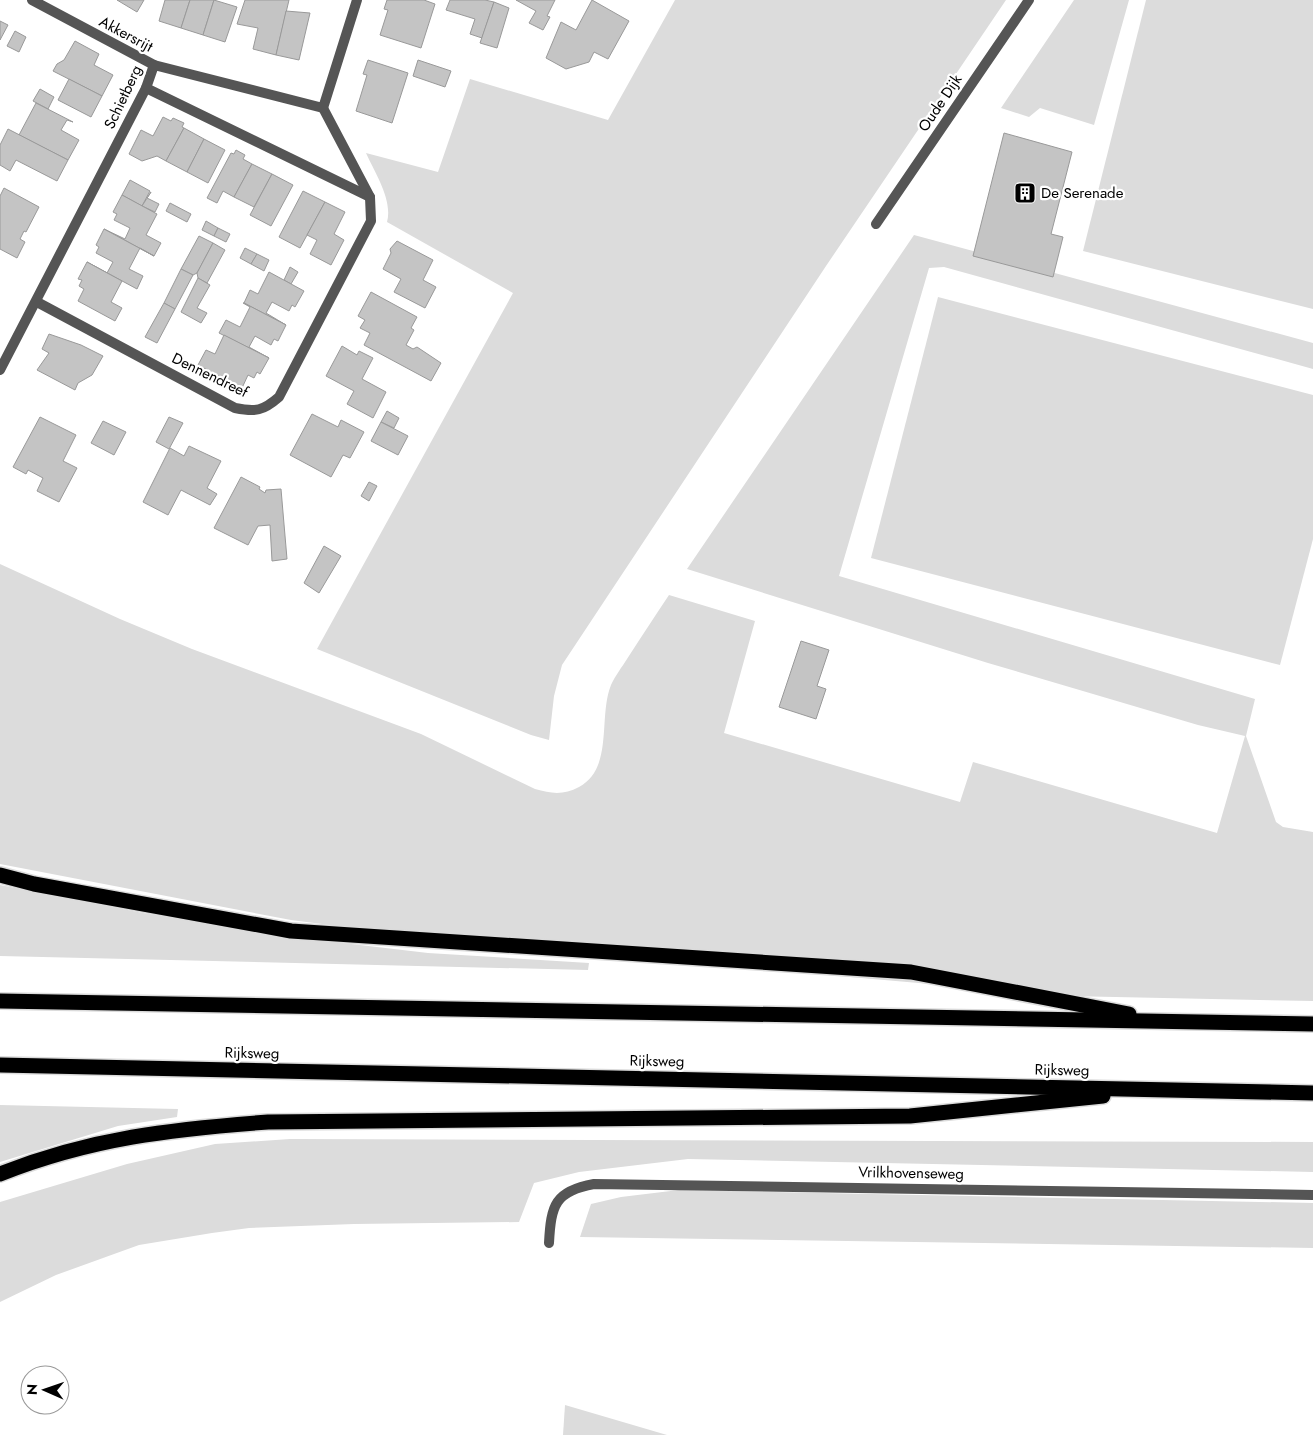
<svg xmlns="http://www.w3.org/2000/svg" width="1313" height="1435" font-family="Jost,sans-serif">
<rect width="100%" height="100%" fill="#fff"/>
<g fill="#dcdcdc">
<path d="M 675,0 L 1006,0 L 826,266 L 562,665 L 554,696 L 549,740 L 531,735 L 317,649 L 513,293 L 387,222 C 393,200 375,173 366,153 L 438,172 L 470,79 L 608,120 Z"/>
<path d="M 1074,0 L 1129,0 L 1094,125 L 1040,108 L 1029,117 L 1001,108 Z"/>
<path d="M 1146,0 L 1313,0 L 1313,309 L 1083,251 Z"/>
<path d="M 914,235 L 1313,343 L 1313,369 L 944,267 L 929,268 L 839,576 L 1255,699 L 1246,736 L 1276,822 L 1283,827 L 1313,832 L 1313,1001 L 1067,996 L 485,945 L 291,920 L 0,864 L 0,564 L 120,619 L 192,649 L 421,734 L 535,789 C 552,794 564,795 579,787 C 614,768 598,717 611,685 C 615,676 622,667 627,659 C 641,637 655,616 669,595 L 755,621 L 724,733 L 960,802 L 973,762 L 1217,833 L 1245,736 L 1198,725 L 988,663 L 687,569 Z"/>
<path d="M 938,297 L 1313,395 L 1313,539 L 1280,665 L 871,558 Z"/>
<path d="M 0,885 L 143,913 L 326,941 L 428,953 L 589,963 L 588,970 L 0,956 Z"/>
<path d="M 0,1105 L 178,1109 L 177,1117 L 118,1126 L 0,1162 Z"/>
<path d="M 290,1139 L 1313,1142 L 1313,1172 L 688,1159 L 579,1172 L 534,1183 L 519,1222 L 354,1224 L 249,1228 L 212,1233 L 139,1245 L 56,1275 L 0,1302 L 0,1202 L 127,1164 L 215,1144 Z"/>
<path d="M 679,1190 L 1313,1203 L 1313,1248 L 580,1237 L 591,1204 L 621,1197 Z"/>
<path d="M 565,1405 L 667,1435 L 563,1435 Z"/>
</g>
<g fill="#c4c4c4" stroke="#999">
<path d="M 117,0 L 144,0 L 137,12 Z"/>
<path d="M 165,0 L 190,0 L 181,28 L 159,21 Z"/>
<path d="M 190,0 L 214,0 L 203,35 L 181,28 Z"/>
<path d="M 214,0 L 237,7 L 225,42 L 203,35 Z"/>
<path d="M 245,0 L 289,0 L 276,55 L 253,49 L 258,28 L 237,24 Z"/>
<path d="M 387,0 L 424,0 L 435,4 L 421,48 L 380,35 L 388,10 L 384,9 Z"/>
<path d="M 450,0 L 485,0 L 494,2 L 482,38 L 470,34 L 475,19 L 446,10 Z"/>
<path d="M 516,0 L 555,0 L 547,16 L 550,17 L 543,30 L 529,23 L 536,11 Z"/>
<path d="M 592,0 L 629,21 L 608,59 L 594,52 L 589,62 L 566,69 L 546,58 L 561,22 L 576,30 Z"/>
<path d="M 494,2 L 509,8 L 497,48 L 480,43 Z"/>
<path d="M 286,11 L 310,13 L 299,60 L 276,55 Z"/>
<path d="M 0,21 L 8,25 L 0,40 Z"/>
<path d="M 15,31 L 26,37 L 19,52 L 7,46 Z"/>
<path d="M 75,41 L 99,54 L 94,65 L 113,75 L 102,96 L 53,71 L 57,64 L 64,60 Z"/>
<path d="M 368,60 L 408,73 L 392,123 L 356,111 L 367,75 L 363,74 Z"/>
<path d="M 418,60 L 451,71 L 445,87 L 413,76 Z"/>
<path d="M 69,79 L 102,96 L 91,117 L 58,100 Z"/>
<path d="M 40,89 L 54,97 L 48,109 L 33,101 Z"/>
<path d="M 36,103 L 73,122 L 67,120 L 61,130 L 79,140 L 68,160 L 19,135 Z"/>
<path d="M 163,117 L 171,121 L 173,118 L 184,123 L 182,127 L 184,128 L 166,161 L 157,156 L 142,161 L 129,154 L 141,130 L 153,136 Z"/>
<path d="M 184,128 L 204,139 L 187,172 L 166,161 Z"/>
<path d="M 8,129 L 68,160 L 57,181 L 16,160 L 10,171 L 0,165 L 0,145 Z"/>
<path d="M 1004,133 L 1072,152 L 1051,234 L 1063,237 L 1053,277 L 973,256 Z"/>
<path d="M 204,139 L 225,150 L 208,183 L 187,172 Z"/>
<path d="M 236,150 L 245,155 L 243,159 L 252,164 L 234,197 L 223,191 L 217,203 L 207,198 L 231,153 L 234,154 Z"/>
<path d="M 252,164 L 272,174 L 254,207 L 234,197 Z"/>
<path d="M 272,174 L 293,185 L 271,226 L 250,215 Z"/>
<path d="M 130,180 L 150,191 L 142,206 L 122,195 Z"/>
<path d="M 4,188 L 39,207 L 26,232 L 24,231 L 20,239 L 25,242 L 17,258 L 0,249 L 0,196 Z"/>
<path d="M 303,191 L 325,202 L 300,248 L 279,237 Z"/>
<path d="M 151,192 L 147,198 L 159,204 L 155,212 L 142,206 Z"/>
<path d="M 122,195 L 157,214 L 146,235 L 161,243 L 154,256 L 104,229 L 125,239 L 130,228 L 114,220 L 117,214 L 113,212 Z"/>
<path d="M 325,202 L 345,212 L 334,234 L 344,240 L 331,265 L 310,254 L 317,240 L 307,235 Z"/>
<path d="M 170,203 L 191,214 L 187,222 L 166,211 Z"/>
<path d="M 206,221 L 218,228 L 214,236 L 202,230 Z"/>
<path d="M 218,228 L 230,234 L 226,242 L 214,236 Z"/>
<path d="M 104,229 L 154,256 L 140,248 L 129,269 L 143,276 L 137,289 L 87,262 L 107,273 L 113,262 L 96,253 L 99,247 L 96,245 Z"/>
<path d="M 199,236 L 213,243 L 197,273 L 193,275 L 181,269 Z"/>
<path d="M 397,241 L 433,260 L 423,280 L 436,287 L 425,308 L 394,292 L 401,279 L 383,269 L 391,253 L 390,249 Z"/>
<path d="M 213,243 L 225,250 L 207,283 L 198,278 L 197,273 Z"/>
<path d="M 245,248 L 257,254 L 251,264 L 240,258 Z"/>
<path d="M 257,254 L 269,260 L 264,271 L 251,264 Z"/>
<path d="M 87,262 L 122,281 L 111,302 L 122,308 L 115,321 L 78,301 L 84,289 L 79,286 L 82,280 L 78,279 Z"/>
<path d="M 290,267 L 298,272 L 291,284 L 284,280 Z"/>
<path d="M 181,269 L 193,275 L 175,309 L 164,303 Z"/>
<path d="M 269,272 L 304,291 L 295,307 L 292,305 L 289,311 L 272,302 L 266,313 L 286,325 L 244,303 L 250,290 L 258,294 Z"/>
<path d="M 198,278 L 210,285 L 197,308 L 207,313 L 201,323 L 181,312 Z"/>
<path d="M 371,292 L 417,317 L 411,328 L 414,330 L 406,345 L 413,349 L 417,347 L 441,363 L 431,381 L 364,345 L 370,333 L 360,328 L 365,320 L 358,316 Z"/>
<path d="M 164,303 L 175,309 L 157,343 L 145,337 Z"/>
<path d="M 243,303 L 244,303 L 286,325 L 278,341 L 274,339 L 271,345 L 255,336 L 249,347 L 269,358 L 219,333 L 226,320 L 240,327 L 250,307 Z"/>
<path d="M 49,334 L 81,345 L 103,356 L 92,375 L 78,383 L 75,390 L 37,370 L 49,353 L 42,349 Z"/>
<path d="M 224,335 L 269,358 L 260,374 L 257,372 L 254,378 L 248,375 L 242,388 L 198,365 L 206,350 L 215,354 Z"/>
<path d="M 342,346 L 357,355 L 359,351 L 373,358 L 362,379 L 386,392 L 373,418 L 347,404 L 354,391 L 326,376 Z"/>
<path d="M 387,411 L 399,418 L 394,428 L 381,422 Z"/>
<path d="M 312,414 L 338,427 L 341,420 L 364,432 L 350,458 L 343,455 L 331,477 L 290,455 Z"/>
<path d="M 40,417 L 76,435 L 63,461 L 77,468 L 59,502 L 37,491 L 43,478 L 28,470 L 26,474 L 13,467 Z"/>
<path d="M 169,417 L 183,423 L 169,449 L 156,442 Z"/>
<path d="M 103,421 L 126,432 L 114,455 L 91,443 Z"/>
<path d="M 381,422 L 408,436 L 398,455 L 371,441 Z"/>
<path d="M 189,446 L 221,461 L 207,488 L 217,494 L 210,505 L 181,490 L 168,515 L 143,502 L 170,448 L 184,456 Z"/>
<path d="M 241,477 L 260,487 L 259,489 L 265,493 L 266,490 L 281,489 L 287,559 L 272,561 L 270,525 L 258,526 L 248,545 L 214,528 Z"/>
<path d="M 369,482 L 377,486 L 369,501 L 361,496 Z"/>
<path d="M 324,546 L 341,556 L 319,593 L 304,583 Z"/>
<path d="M 801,641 L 829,650 L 817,686 L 826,689 L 816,719 L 779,707 Z"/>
</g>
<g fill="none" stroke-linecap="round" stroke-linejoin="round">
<g stroke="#dbdbdb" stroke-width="18">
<g id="highway">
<path d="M 0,875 L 34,884 L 291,931 L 911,972 L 1129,1014"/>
<path d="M 0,1001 L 1313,1024"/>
<path d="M 0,1065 L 1313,1093"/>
<path d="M 0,1174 C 91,1138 172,1129 268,1122 L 910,1116 L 1103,1096"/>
</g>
</g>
<g stroke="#555" stroke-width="10">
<path d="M 32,0 L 154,65"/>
<path d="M 146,88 L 370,197"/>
<path d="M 876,224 L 1029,0"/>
<path d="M 37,302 L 235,408 C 256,412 263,411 279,397 L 371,221 L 370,197 L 323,108"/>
<path d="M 0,370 L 146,88 L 154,65 L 323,108 L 357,0"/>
<path d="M 549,1243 C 551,1205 555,1191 594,1184 L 1313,1195"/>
</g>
<use href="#highway" stroke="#000" stroke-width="15"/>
</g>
<defs>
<g id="building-square" transform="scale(1.125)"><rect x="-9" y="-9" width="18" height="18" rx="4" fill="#000" stroke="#fff"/><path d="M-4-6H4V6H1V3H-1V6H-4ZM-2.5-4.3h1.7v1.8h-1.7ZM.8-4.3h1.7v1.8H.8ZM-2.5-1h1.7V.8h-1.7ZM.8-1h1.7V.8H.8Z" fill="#fff"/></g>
</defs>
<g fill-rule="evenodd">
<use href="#building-square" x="1025" y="193"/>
</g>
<g text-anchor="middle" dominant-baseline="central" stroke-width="4.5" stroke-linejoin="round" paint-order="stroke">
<g font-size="15" fill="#000" stroke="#fff">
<text transform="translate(126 34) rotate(28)">Akkersrijt</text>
<text transform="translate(123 97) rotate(-65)">Schietberg</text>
<text transform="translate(940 103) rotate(-56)">Oude Dijk</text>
<text transform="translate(210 375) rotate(26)">Dennendreef</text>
<text transform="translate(252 1053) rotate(1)">Rijksweg</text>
<text transform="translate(657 1061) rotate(1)">Rijksweg</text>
<text transform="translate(1062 1070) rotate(1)">Rijksweg</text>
<text transform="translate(911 1173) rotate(1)">Vrilkhovenseweg</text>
</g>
<g font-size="15" fill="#000" stroke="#fff" text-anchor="start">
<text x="1041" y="193">De Serenade</text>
</g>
</g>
<g transform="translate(45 1390) rotate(272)"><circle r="24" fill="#ffffff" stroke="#999999"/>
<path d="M0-4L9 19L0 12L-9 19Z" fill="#000000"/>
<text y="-8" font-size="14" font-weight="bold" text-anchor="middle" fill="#000000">N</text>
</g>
</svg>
